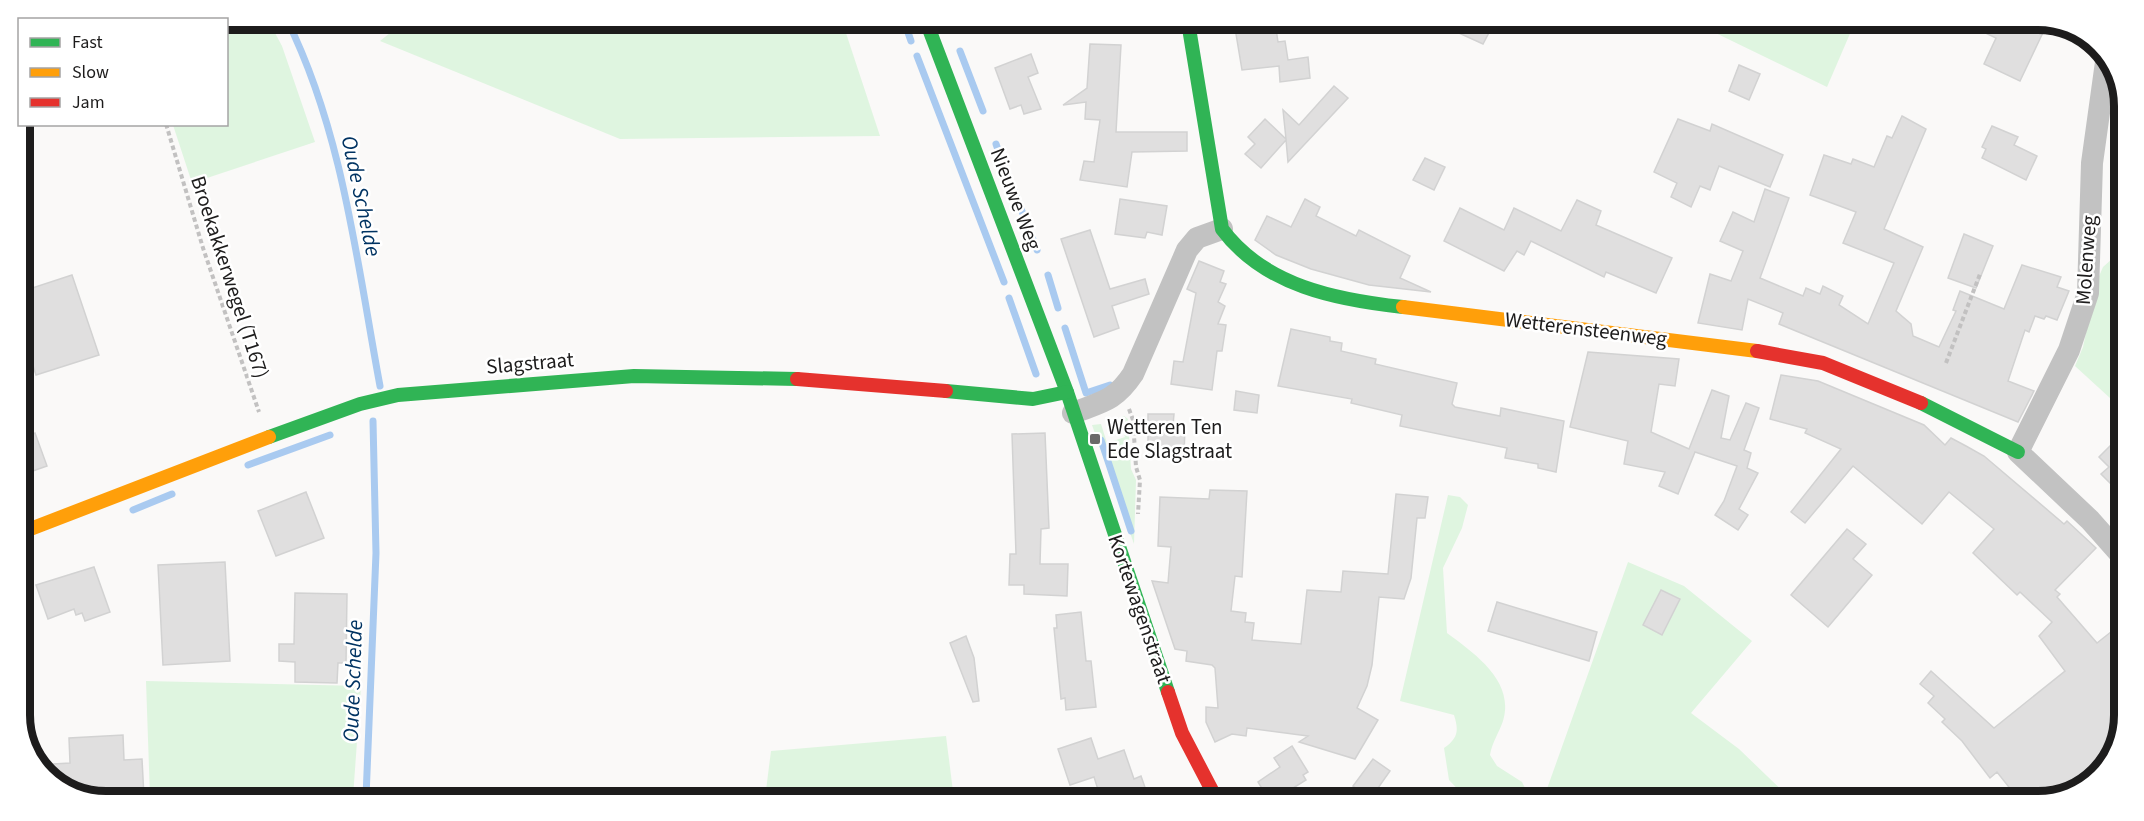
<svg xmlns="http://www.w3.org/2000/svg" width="2144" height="821" font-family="'Source Sans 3',sans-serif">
<rect width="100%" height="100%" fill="#faf9f8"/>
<g fill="#dff5e0">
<path d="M 227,20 L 268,20 L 282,46 L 315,142 L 192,183 L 173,125 L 226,124 Z"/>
<path d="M 406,20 L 842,21 L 880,136 L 620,139 L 380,41 Z"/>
<path d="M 1695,23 L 1840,24 L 1852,29 L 1827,87 Z"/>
<path d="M 2123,258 L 2122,409 L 2075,366 L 2083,347 L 2097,281 L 2103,267 L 2112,259 Z"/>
<path d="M 1124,416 L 1128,419 L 1131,469 L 1136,480 L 1134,544 L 1092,425 L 1101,424 L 1107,443 L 1125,437 L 1119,418 Z"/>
<path d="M 1448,495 L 1460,497 L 1468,505 L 1462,528 L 1443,568 L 1447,633 C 1475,654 1515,681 1503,721 C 1499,733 1492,742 1490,755 L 1497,766 L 1522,782 L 1531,800 L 1468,800 L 1449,780 L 1444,748 C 1458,738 1459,731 1454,715 L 1400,701 Z"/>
<path d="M 1628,562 L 1684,586 L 1752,641 L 1691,713 L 1739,749 L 1793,801 L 1543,800 Z"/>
<path d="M 146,681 L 361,686 L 353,797 L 150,797 Z"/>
<path d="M 946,736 L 954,799 L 765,798 L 771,751 Z"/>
</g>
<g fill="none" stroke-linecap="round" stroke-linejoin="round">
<g stroke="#a9caf0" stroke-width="7">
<path d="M 287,20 C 343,133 357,263 380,386"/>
<path d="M 904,21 L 911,41"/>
<path d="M 960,51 L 983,111"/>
<path d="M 917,56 L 1004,282"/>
<path d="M 996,144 L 1007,175"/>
<path d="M 1013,188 L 1037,250"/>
<path d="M 1048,275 L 1058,308"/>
<path d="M 1009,298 L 1036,374"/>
<path d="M 1065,328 L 1086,393 L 1110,385"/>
<path d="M 2122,363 L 2120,346 L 2123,311"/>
<path d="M 1101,440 L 1131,531"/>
<path d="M 248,465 L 330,435"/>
<path d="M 133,510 L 172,494"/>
<path d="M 366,797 L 376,553 L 373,421"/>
</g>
</g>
<g fill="#e0dfdf" stroke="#d2d2d2" stroke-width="1.5">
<path d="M 1234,22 L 1275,22 L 1278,42 L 1285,41 L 1288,60 L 1308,57 L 1310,78 L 1280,82 L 1279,66 L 1242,70 Z"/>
<path d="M 1437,23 L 1494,23 L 1483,44 Z"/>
<path d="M 1967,24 L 2047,24 L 2020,81 L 1984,64 L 1996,38 Z"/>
<path d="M 1090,44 L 1121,45 L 1116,132 L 1187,132 L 1187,151 L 1132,152 L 1127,187 L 1080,180 L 1084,161 L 1094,162 L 1100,120 L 1085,119 L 1086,102 L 1063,105 L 1087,88 Z"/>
<path d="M 1031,54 L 1038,73 L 1028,77 L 1041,109 L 1024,114 L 1021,105 L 1010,109 L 995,68 Z"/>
<path d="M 1739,65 L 1760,74 L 1749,100 L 1729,91 Z"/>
<path d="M 1334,86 L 1348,98 L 1288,162 L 1286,140 L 1261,168 L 1245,154 L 1255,144 L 1248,137 L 1265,119 L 1286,139 L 1283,110 L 1299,125 Z"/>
<path d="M 1902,116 L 1926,129 L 1884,229 L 1923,247 L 1896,311 L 1911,324 L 1913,336 L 1939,347 L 1956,311 L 1953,310 L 1960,291 L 2004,309 L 2022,265 L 2061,277 L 2057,287 L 2069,291 L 2057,320 L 2046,316 L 2044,319 L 2035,316 L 2029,332 L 2025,330 L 2008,381 L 2034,391 L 2018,422 L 1779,324 L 1783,313 L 1748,299 L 1742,330 L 1698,323 L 1710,274 L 1731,281 L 1743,251 L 1720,241 L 1733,212 L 1754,222 L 1765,189 L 1789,198 L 1760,278 L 1803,296 L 1806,288 L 1820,294 L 1823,286 L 1843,296 L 1839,305 L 1868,324 L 1894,263 L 1843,243 L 1856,212 L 1810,195 L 1824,155 L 1851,164 L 1853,159 L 1874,167 L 1887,136 L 1892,138 Z"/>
<path d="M 1678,119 L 1710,131 L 1712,124 L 1783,155 L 1770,187 L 1719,166 L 1710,190 L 1700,186 L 1691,207 L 1671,197 L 1677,183 L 1654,172 Z"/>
<path d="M 1992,126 L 2018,137 L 2014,145 L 2037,156 L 2026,180 L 1982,158 L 1986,149 L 1982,147 Z"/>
<path d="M 1425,158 L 1445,167 L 1434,190 L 1413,180 Z"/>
<path d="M 1120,199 L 1167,206 L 1162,235 L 1147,232 L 1145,238 L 1115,234 Z"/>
<path d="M 1305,199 L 1320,207 L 1316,216 L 1356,236 L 1359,230 L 1410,256 L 1400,278 L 1431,292 L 1369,285 L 1311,269 L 1276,255 L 1255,240 L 1267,216 L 1291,227 Z"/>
<path d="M 1577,200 L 1601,211 L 1596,225 L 1672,258 L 1656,293 L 1606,272 L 1604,277 L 1531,241 L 1524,255 L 1517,251 L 1504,271 L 1444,241 L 1460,208 L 1504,230 L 1514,208 L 1561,231 Z"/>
<path d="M 1090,230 L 1110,289 L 1145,279 L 1149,294 L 1112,306 L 1119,328 L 1094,337 L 1061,239 Z"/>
<path d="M 1964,234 L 1993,246 L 1976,288 L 1948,278 Z"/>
<path d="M 1199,261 L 1224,271 L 1220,282 L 1226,284 L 1218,302 L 1225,306 L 1218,324 L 1226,325 L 1222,351 L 1217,351 L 1212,390 L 1171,384 L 1174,361 L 1183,362 L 1196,293 L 1187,289 Z"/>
<path d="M 72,275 L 99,355 L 36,375 L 20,325 L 20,292 Z"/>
<path d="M 1291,329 L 1330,337 L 1330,341 L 1342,343 L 1341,351 L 1376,359 L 1375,364 L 1457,383 L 1452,404 L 1455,407 L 1500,416 L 1501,408 L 1564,421 L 1556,472 L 1538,468 L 1538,464 L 1505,458 L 1507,448 L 1400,426 L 1402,415 L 1351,403 L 1352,399 L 1278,386 Z"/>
<path d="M 1588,352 L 1679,359 L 1675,386 L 1659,384 L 1651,432 L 1689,449 L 1712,390 L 1729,396 L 1721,438 L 1730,440 L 1746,403 L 1759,408 L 1744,450 L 1751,453 L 1747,468 L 1758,473 L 1739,509 L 1748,515 L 1738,530 L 1715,515 L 1724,501 L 1737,466 L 1695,452 L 1678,494 L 1659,486 L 1665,472 L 1624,464 L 1628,441 L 1570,427 Z"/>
<path d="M 1781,375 L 1818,381 L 1924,425 L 1945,445 L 1951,438 L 1966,446 L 1984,456 L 2064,524 L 2067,521 L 2096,548 L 2055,590 L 2060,594 L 2057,597 L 2097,643 L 2121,624 L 2120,743 L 2057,796 L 2038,801 L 2020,801 L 1997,772 L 1990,778 L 1962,741 L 1942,722 L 1945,719 L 1928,703 L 1934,696 L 1920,684 L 1931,671 L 1994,728 L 2065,671 L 2039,636 L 2052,622 L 2020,592 L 2017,595 L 1973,553 L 1994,529 L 1949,492 L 1922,524 L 1853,466 L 1805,523 L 1791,512 L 1841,449 L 1805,433 L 1807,429 L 1770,419 Z"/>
<path d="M 1236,391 L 1259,395 L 1257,413 L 1234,410 Z"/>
<path d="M 1148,414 L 1174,414 L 1173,425 L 1185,426 L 1184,455 L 1148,454 Z"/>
<path d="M 35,433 L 47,466 L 27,473 L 23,464 L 20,465 L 20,440 Z"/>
<path d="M 1045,433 L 1049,528 L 1041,529 L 1040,564 L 1068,564 L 1067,596 L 1024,594 L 1024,585 L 1009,585 L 1010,554 L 1016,554 L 1012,434 Z"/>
<path d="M 2122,434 L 2122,495 L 2101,474 L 2109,467 L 2099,457 Z"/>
<path d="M 1210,490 L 1247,491 L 1242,577 L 1235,576 L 1231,611 L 1246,613 L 1245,622 L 1254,623 L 1252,640 L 1301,644 L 1307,590 L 1341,592 L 1343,571 L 1388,574 L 1396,494 L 1428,497 L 1425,518 L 1417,518 L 1411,578 L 1404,599 L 1379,597 L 1372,665 L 1367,686 L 1357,708 L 1378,720 L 1355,759 L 1299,742 L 1308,736 L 1247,728 L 1246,736 L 1232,734 L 1215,742 L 1206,722 L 1206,707 L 1218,708 L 1215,668 L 1212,665 L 1186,661 L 1187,651 L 1175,649 L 1152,581 L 1168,583 L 1171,547 L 1158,546 L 1160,497 L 1209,499 Z"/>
<path d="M 306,492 L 324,538 L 276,556 L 258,511 Z"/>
<path d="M 1847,529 L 1866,544 L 1853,559 L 1872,575 L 1828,627 L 1791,595 Z"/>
<path d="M 225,562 L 230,661 L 163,665 L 158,565 Z"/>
<path d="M 94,567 L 110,612 L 85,621 L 82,613 L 76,615 L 74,609 L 48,619 L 36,585 Z"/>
<path d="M 1661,590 L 1680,599 L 1662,635 L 1643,625 Z"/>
<path d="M 295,593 L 347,594 L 346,663 L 338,663 L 337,683 L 295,682 L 295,662 L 279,661 L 279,644 L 294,644 Z"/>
<path d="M 1497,602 L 1597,632 L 1589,661 L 1488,631 Z"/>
<path d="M 1081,612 L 1086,661 L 1091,661 L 1096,707 L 1066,710 L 1065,698 L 1061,699 L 1054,628 L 1057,628 L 1056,615 Z"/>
<path d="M 966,636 L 974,658 L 979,701 L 973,702 L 950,643 Z"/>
<path d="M 123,735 L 124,760 L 142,759 L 144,797 L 78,797 L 36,765 L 70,763 L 69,738 Z"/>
<path d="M 1091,738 L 1098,759 L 1124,750 L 1134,779 L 1141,776 L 1149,799 L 1101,799 L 1094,777 L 1070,785 L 1058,749 Z"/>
<path d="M 1292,746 L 1308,772 L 1303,775 L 1306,780 L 1274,800 L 1269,800 L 1258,782 L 1280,767 L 1274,758 Z"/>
<path d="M 1373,759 L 1390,771 L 1371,798 L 1353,786 Z"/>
</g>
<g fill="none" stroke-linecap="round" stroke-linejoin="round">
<g stroke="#c2c1c1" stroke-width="4" stroke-dasharray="4.5 3" stroke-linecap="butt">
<path d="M 166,124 L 203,248 L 259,412"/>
<path d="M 2114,165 L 2124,157"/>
<path d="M 1946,363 L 1980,274"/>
<path d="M 1129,409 L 1133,420 L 1136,467 L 1140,480 L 1138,514"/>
</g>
<g stroke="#c2c2c2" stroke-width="22">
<path d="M 2107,55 L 2092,163 L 2088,293 L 2069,350 L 2018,452 L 2090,520 L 2121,555"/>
<path d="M 1073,413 C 1102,402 1115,401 1133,374 L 1187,250 L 1197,238 L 1222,229"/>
</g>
<g stroke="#30b455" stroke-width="14">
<path d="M 926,21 L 1067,392 L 1168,692"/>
<path d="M 1188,22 L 1222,229 C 1264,286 1337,300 1403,307"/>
<path d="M 946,391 L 1033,399 L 1067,392"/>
<path d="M 1921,403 L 2018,452"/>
<path d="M 269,437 L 360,404 L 398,395 L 634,376 L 797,379"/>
</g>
<g stroke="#ff9f0a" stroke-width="14">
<path d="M 1403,307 L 1757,351"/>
<path d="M 20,533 L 269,437"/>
</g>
<g stroke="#e5322d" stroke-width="14">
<path d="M 1757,351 L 1823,363 L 1921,403"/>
<path d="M 797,379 L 946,391"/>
<path d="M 1168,692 L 1182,733 L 1217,800"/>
</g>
</g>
<rect fill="#6a6969" stroke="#fff" stroke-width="2" x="1089" y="433" width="12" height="12" rx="3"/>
<g text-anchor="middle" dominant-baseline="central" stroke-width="5" stroke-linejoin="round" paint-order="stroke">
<g font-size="21" fill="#1d1c1c" stroke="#fff">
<text transform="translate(1016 199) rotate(69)">Nieuwe Weg</text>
<text transform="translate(2086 260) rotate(-86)">Molenweg</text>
<text transform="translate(230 277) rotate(72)">Broekakkerwegel (T167)</text>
<text transform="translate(1586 329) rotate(7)">Wetterensteenweg</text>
<text transform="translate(530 363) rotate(-5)">Slagstraat</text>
<text transform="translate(1140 609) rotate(71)">Kortewagenstraat</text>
</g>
<g font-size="21" fill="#1d1c1c" stroke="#fff" text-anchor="start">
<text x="1107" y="427">Wetteren Ten<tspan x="1107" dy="24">Ede Slagstraat</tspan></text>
</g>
<g font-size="22" font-style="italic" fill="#003362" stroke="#fff">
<text transform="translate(361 196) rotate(78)">Oude Schelde</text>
<text transform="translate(353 681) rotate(-88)">Oude Schelde</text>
</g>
</g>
<path d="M0 0H2144V821H0ZM106 30H2038A76 76 0 0 1 2114 106V715A76 76 0 0 1 2038 791H106A76 76 0 0 1 30 715V106A76 76 0 0 1 106 30Z" fill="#fff" fill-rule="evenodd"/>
<path fill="none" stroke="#1d1c1c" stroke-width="8" d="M106 30H2038A76 76 0 0 1 2114 106V715A76 76 0 0 1 2038 791H106A76 76 0 0 1 30 715V106A76 76 0 0 1 106 30Z"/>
<rect x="18" y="18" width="210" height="108" fill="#ffffff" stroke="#a5a4a4" stroke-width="1.5"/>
<rect x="30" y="38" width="30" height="9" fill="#30b455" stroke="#a5a4a4" stroke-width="1.5"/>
<text x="72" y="48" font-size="18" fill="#1d1c1c">Fast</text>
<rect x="30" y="68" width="30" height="9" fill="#ff9f0a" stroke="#a5a4a4" stroke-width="1.5"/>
<text x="72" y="78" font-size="18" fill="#1d1c1c">Slow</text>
<rect x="30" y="98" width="30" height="9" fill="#e5322d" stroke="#a5a4a4" stroke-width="1.5"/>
<text x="72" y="108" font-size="18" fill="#1d1c1c">Jam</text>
</svg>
